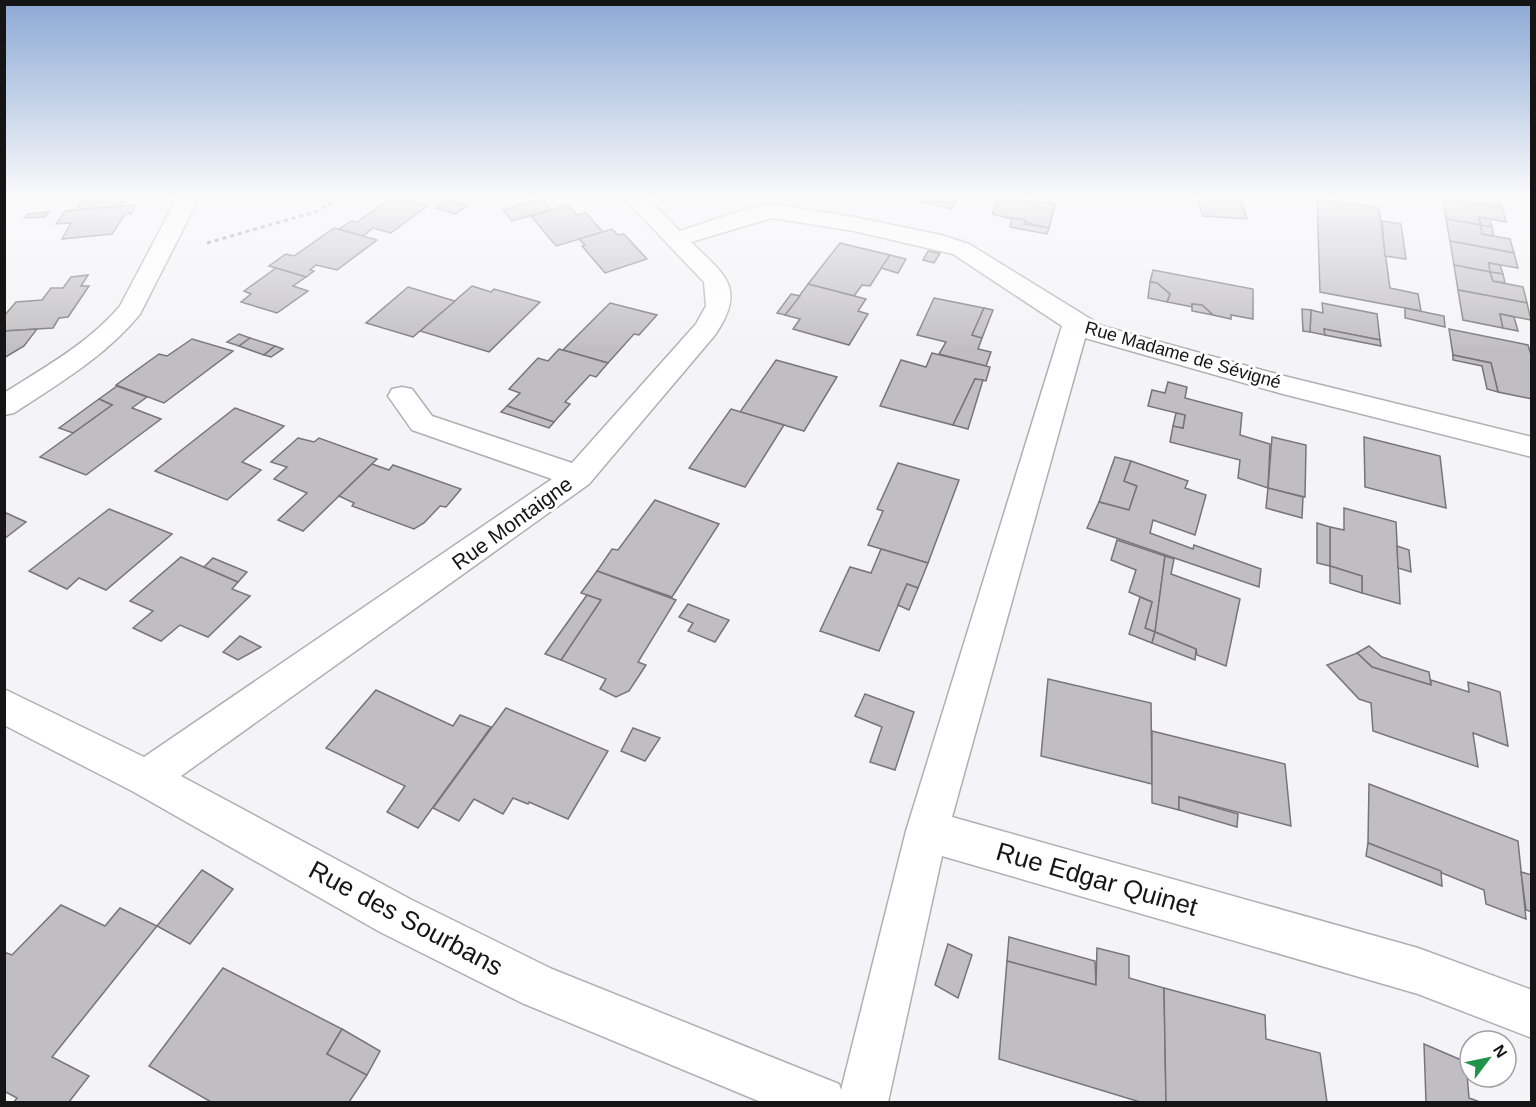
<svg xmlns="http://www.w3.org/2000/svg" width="1536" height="1107" font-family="Helvetica,sans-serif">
<rect width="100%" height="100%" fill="#f4f3f7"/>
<g fill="#c0bec2" stroke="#767578" stroke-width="1.5">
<path d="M 86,196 L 127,196 L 121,206 L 76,210 Z"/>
<path d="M 895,196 L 913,196 L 954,205 L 952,209 Z"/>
<path d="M 913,196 L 958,196 L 954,205 Z"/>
<path d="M 999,196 L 1055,204 L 1049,228 L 992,214 Z"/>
<path d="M 1196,196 L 1239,196 L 1247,219 L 1203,216 Z"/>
<path d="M 1442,196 L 1499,196 L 1502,208 L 1443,198 Z"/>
<path d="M 392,197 L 427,206 L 391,233 L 373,228 L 363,236 L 339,229 L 351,221 L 357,222 Z"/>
<path d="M 541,198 L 551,210 L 512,221 L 503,210 Z"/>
<path d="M 1317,198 L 1379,208 L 1390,288 L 1418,294 L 1421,311 L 1320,292 Z"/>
<path d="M 1443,198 L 1502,208 L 1506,222 L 1479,217 L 1481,225 L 1446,219 Z"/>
<path d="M 447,200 L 467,205 L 456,214 L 435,208 Z"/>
<path d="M 136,205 L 131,214 L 125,214 L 112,234 L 62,239 L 71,223 L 56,224 L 65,211 Z"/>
<path d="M 567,205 L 577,215 L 586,213 L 603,232 L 556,246 L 531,216 Z"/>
<path d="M 49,212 L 45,217 L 24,218 L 28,214 Z"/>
<path d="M 1479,217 L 1490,219 L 1492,227 L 1481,225 Z"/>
<path d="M 1012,218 L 1025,220 L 1024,224 L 1049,228 L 1047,234 L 1010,227 Z"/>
<path d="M 1446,219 L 1481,225 L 1482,234 L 1510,239 L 1514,253 L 1450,241 Z"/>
<path d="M 1382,221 L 1401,224 L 1406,259 L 1385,256 Z"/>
<path d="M 1481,225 L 1492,227 L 1494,236 L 1482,234 Z"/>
<path d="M 334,228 L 377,240 L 337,270 L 316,265 L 310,270 L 314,271 L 306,277 L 269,266 L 286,254 L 294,256 Z"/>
<path d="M 612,229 L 618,235 L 624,234 L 647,259 L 605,273 L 582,246 L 585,245 L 579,239 Z"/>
<path d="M 1450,241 L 1514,253 L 1518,268 L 1489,263 L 1490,272 L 1454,265 Z"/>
<path d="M 840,243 L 890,255 L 870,286 L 862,285 L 854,296 L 808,284 Z"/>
<path d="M 928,251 L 940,253 L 934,263 L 923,260 Z"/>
<path d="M 890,255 L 906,259 L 898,273 L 881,268 Z"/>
<path d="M 1489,263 L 1500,265 L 1503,274 L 1490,272 Z"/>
<path d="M 1454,265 L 1490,272 L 1493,281 L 1523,287 L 1527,303 L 1458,290 Z"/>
<path d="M 276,268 L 306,277 L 293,286 L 308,291 L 277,313 L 241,302 L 251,294 L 244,291 Z"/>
<path d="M 1153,270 L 1253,289 L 1253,319 L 1231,315 L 1231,319 L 1213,315 L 1202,305 L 1192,304 L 1193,307 L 1167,302 L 1170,294 L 1157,283 L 1150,282 Z"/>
<path d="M 1490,272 L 1503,274 L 1505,283 L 1493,281 Z"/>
<path d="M 88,275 L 81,286 L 89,286 L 68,317 L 59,318 L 53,328 L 4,331 L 4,316 L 16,302 L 42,300 L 51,288 L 63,288 L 71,277 Z"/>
<path d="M 1150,282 L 1157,283 L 1170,294 L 1167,302 L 1148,298 Z"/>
<path d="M 808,284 L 866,299 L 858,311 L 868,314 L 849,345 L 793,329 L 800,319 L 785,315 Z"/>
<path d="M 472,286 L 491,292 L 494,289 L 540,302 L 489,352 L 420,331 Z"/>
<path d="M 408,287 L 455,301 L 413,337 L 366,323 Z"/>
<path d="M 1458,290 L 1527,303 L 1531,320 L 1500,314 L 1503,328 L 1463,320 Z"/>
<path d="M 791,294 L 800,296 L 785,315 L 777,313 Z"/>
<path d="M 934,298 L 984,308 L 972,335 L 982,338 L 978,349 L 991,352 L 986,366 L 939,354 L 946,342 L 917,335 Z"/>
<path d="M 610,303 L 657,315 L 639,335 L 634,334 L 608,363 L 563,350 Z"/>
<path d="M 1322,303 L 1377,314 L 1380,340 L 1324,329 L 1325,335 L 1310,332 L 1311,310 L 1323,313 Z"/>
<path d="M 1192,304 L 1202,305 L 1213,315 L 1192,311 Z"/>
<path d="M 984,308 L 993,310 L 982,338 L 972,335 Z"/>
<path d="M 1405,308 L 1444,316 L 1445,327 L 1405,318 Z"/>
<path d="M 1302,309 L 1311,310 L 1310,332 L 1303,331 Z"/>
<path d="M 1500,314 L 1514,317 L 1518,331 L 1503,328 Z"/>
<path d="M 37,329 L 24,346 L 4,358 L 4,331 Z"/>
<path d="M 1324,329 L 1380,340 L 1381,346 L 1325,335 Z"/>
<path d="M 1449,329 L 1528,345 L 1532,358 L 1532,399 L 1498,392 L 1491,363 L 1453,355 Z"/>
<path d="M 239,334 L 250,338 L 239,346 L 227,342 Z"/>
<path d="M 250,338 L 275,346 L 264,355 L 239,346 Z"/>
<path d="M 192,339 L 233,351 L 164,403 L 116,385 L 159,354 L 167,356 Z"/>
<path d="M 275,346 L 283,349 L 271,357 L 264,355 Z"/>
<path d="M 559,349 L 608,363 L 596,377 L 590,375 L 565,402 L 570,404 L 554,422 L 507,406 L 520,393 L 509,389 L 538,358 L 548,361 Z"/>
<path d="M 932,353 L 990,367 L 986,381 L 975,379 L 953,425 L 880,406 L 901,360 L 926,367 Z"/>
<path d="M 1453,355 L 1491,363 L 1498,392 L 1487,389 L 1482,366 L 1453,360 Z"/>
<path d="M 776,360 L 837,377 L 804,431 L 740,412 Z"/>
<path d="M 975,379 L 983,380 L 968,429 L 953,425 Z"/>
<path d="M 1168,382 L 1187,387 L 1185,398 L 1242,413 L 1240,435 L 1270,444 L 1268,488 L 1238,478 L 1240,460 L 1170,442 L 1173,426 L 1183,428 L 1185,415 L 1148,406 L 1152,390 L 1165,393 Z"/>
<path d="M 117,386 L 147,397 L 132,408 L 161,419 L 86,475 L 40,457 L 112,405 L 99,399 Z"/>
<path d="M 99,399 L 112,405 L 73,433 L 59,428 Z"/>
<path d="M 507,406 L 554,422 L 549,428 L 501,412 Z"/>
<path d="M 235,408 L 284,426 L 242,462 L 261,470 L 227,500 L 155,471 Z"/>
<path d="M 731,409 L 784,425 L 745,487 L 689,468 Z"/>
<path d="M 1176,413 L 1185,415 L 1183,428 L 1173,426 Z"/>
<path d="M 1272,437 L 1306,445 L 1305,497 L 1268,488 Z"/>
<path d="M 1364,437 L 1440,456 L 1446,508 L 1365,487 Z"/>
<path d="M 298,438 L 314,442 L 319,438 L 377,459 L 303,531 L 278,520 L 307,493 L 274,479 L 287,467 L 271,462 Z"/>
<path d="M 1115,457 L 1131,461 L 1124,481 L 1137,486 L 1129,510 L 1099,502 Z"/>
<path d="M 1131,461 L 1188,481 L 1185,488 L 1206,495 L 1195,535 L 1153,520 L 1150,533 L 1193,549 L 1194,545 L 1261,569 L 1259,587 L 1087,528 L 1099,502 L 1129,510 L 1137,486 L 1124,481 Z"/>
<path d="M 898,463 L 959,480 L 928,563 L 868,545 L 883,511 L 877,509 Z"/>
<path d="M 372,464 L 389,470 L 393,465 L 461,489 L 446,507 L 440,506 L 424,523 L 414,529 L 352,506 L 354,503 L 339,496 Z"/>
<path d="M 1268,488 L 1303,497 L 1302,518 L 1266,508 Z"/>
<path d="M 655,500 L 719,524 L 672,597 L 597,571 L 612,549 L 618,550 Z"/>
<path d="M 1344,508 L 1396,522 L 1400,604 L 1362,593 L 1362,576 L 1330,566 L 1330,527 L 1344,530 Z"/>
<path d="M 109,509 L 172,534 L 106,590 L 79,578 L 67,589 L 29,571 Z"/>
<path d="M 4,512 L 26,522 L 4,539 Z"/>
<path d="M 1317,523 L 1330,527 L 1330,566 L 1317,563 Z"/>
<path d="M 1117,540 L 1165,556 L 1155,632 L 1145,628 L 1152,602 L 1129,592 L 1136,570 L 1111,560 Z"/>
<path d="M 1397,546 L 1409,550 L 1411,572 L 1398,568 Z"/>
<path d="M 881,549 L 928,563 L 918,588 L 907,584 L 879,651 L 820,631 L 850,567 L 871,573 Z"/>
<path d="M 1165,556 L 1174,559 L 1171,574 L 1240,599 L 1226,666 L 1197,655 L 1196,649 L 1155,632 Z"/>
<path d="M 181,557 L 238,582 L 232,589 L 250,596 L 208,637 L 180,625 L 161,641 L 133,628 L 153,611 L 130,601 Z"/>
<path d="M 213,558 L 247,572 L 238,582 L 204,567 Z"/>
<path d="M 1330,566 L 1362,576 L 1362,593 L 1330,583 Z"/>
<path d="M 597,571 L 676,600 L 638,662 L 646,665 L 629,691 L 616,697 L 600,689 L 606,679 L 561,660 L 601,600 L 581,593 Z"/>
<path d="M 907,584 L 918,588 L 909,610 L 898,605 Z"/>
<path d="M 587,595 L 601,600 L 561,660 L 545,654 Z"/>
<path d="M 1140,597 L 1152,602 L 1145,628 L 1155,632 L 1152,643 L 1129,634 Z"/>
<path d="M 688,604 L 729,620 L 715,642 L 688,631 L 693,623 L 679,617 Z"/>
<path d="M 1155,632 L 1196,649 L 1195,660 L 1152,643 Z"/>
<path d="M 240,636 L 261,647 L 238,660 L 223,652 Z"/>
<path d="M 1369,646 L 1382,657 L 1429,672 L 1431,685 L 1372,667 L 1357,653 Z"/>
<path d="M 1357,653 L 1372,667 L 1431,685 L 1431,680 L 1469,692 L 1468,682 L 1500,692 L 1508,746 L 1473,733 L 1478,767 L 1373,731 L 1371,703 L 1359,699 L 1327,665 Z"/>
<path d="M 1048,679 L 1151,703 L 1152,784 L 1041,756 Z"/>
<path d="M 376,690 L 453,726 L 460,715 L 491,727 L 418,828 L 387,812 L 405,786 L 326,748 Z"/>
<path d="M 865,694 L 914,712 L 895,770 L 870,762 L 882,727 L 855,716 Z"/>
<path d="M 506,708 L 608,751 L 568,819 L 529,802 L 528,804 L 513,798 L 503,814 L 474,799 L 459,821 L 433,808 Z"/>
<path d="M 633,728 L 660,738 L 645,761 L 621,751 Z"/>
<path d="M 1152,731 L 1285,764 L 1291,826 L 1179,797 L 1179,810 L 1152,803 Z"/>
<path d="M 1369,784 L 1518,841 L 1526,919 L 1486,904 L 1484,890 L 1368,843 Z"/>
<path d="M 1179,797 L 1238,814 L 1237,827 L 1179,810 Z"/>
<path d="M 1368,843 L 1441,871 L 1442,886 L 1366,856 Z"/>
<path d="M 202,870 L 233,889 L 190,944 L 157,926 Z"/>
<path d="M 1521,872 L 1532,875 L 1532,912 L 1526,910 Z"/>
<path d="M 61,905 L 105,926 L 120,908 L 157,926 L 52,1057 L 89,1076 L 69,1102 L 14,1102 L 17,1098 L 4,1091 L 4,952 L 12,955 Z"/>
<path d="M 1009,937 L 1095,961 L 1096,985 L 1007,961 Z"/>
<path d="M 948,944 L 972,955 L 958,998 L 935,985 Z"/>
<path d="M 1097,948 L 1129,956 L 1129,978 L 1164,988 L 1166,1102 L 1140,1102 L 999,1059 L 1007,961 L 1096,985 Z"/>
<path d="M 223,968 L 342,1029 L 327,1054 L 367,1075 L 349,1102 L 211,1102 L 149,1066 Z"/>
<path d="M 1164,988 L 1265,1015 L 1266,1039 L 1320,1053 L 1327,1102 L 1166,1102 Z"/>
<path d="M 342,1029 L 380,1051 L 367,1075 L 327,1054 Z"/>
<path d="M 1424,1044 L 1466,1062 L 1469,1098 L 1480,1102 L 1426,1102 Z"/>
</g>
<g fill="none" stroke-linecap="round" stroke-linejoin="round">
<g stroke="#b0afb2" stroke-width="3">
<g id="minor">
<path d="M 178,196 L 200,196 L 140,314 C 106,356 58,384 14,413 L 4,415 L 4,393 C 45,367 89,343 120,306 Z"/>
<path d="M 622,196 L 645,196 L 680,231 L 746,209 L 772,204 L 854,217 L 941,235 L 969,244 L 1102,326 L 1284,376 L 1532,437 L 1532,457 L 1283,394 L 1085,338 L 952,817 L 1418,948 L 1532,990 L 1532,1038 L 1418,994 L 942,856 L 888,1102 L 761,1102 L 522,1003 L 380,932 L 132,791 L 4,725 L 4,689 L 144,757 L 552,479 L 412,430 L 388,396 L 392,389 L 402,387 L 412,389 L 432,416 L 572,463 L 696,324 L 706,306 L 704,282 ZM 772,218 L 854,231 L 953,254 L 1062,326 L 906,831 L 841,1090 L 839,1084 L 552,969 L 412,900 L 181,776 L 589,484 L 715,335 C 747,288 725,275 691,242 Z"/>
</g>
</g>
<path stroke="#7e7d80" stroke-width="3" stroke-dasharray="4 4" stroke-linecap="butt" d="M 207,243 L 318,211 L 342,196"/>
<use href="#minor" fill="#fff" fill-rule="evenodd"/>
</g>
<linearGradient id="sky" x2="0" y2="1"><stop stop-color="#8ca9d5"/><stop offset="0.56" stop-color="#fafafb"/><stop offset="1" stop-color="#fafafb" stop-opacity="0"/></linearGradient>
<rect width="1536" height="351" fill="url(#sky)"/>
<g text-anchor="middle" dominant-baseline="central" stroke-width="6" stroke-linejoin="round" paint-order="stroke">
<g font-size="18" fill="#151516" stroke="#fff">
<text transform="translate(1183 355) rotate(16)">Rue Madame de Sévigné</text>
</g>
<g font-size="21" fill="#151516" stroke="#fff">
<text transform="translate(512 523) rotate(-36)">Rue Montaigne</text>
</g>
<g font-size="26" fill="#151516" stroke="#fff">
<text transform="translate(1097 879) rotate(16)">Rue Edgar Quinet</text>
<text transform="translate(406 918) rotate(28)">Rue des Sourbans</text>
</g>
</g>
<rect width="1536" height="1107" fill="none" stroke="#151516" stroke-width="12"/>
<g transform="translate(1488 1059) rotate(58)"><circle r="28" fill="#ffffff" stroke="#a1a1a2" stroke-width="1.5"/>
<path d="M0-4.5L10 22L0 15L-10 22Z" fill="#23924b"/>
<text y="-9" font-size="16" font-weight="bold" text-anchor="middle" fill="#151516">N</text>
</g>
</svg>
